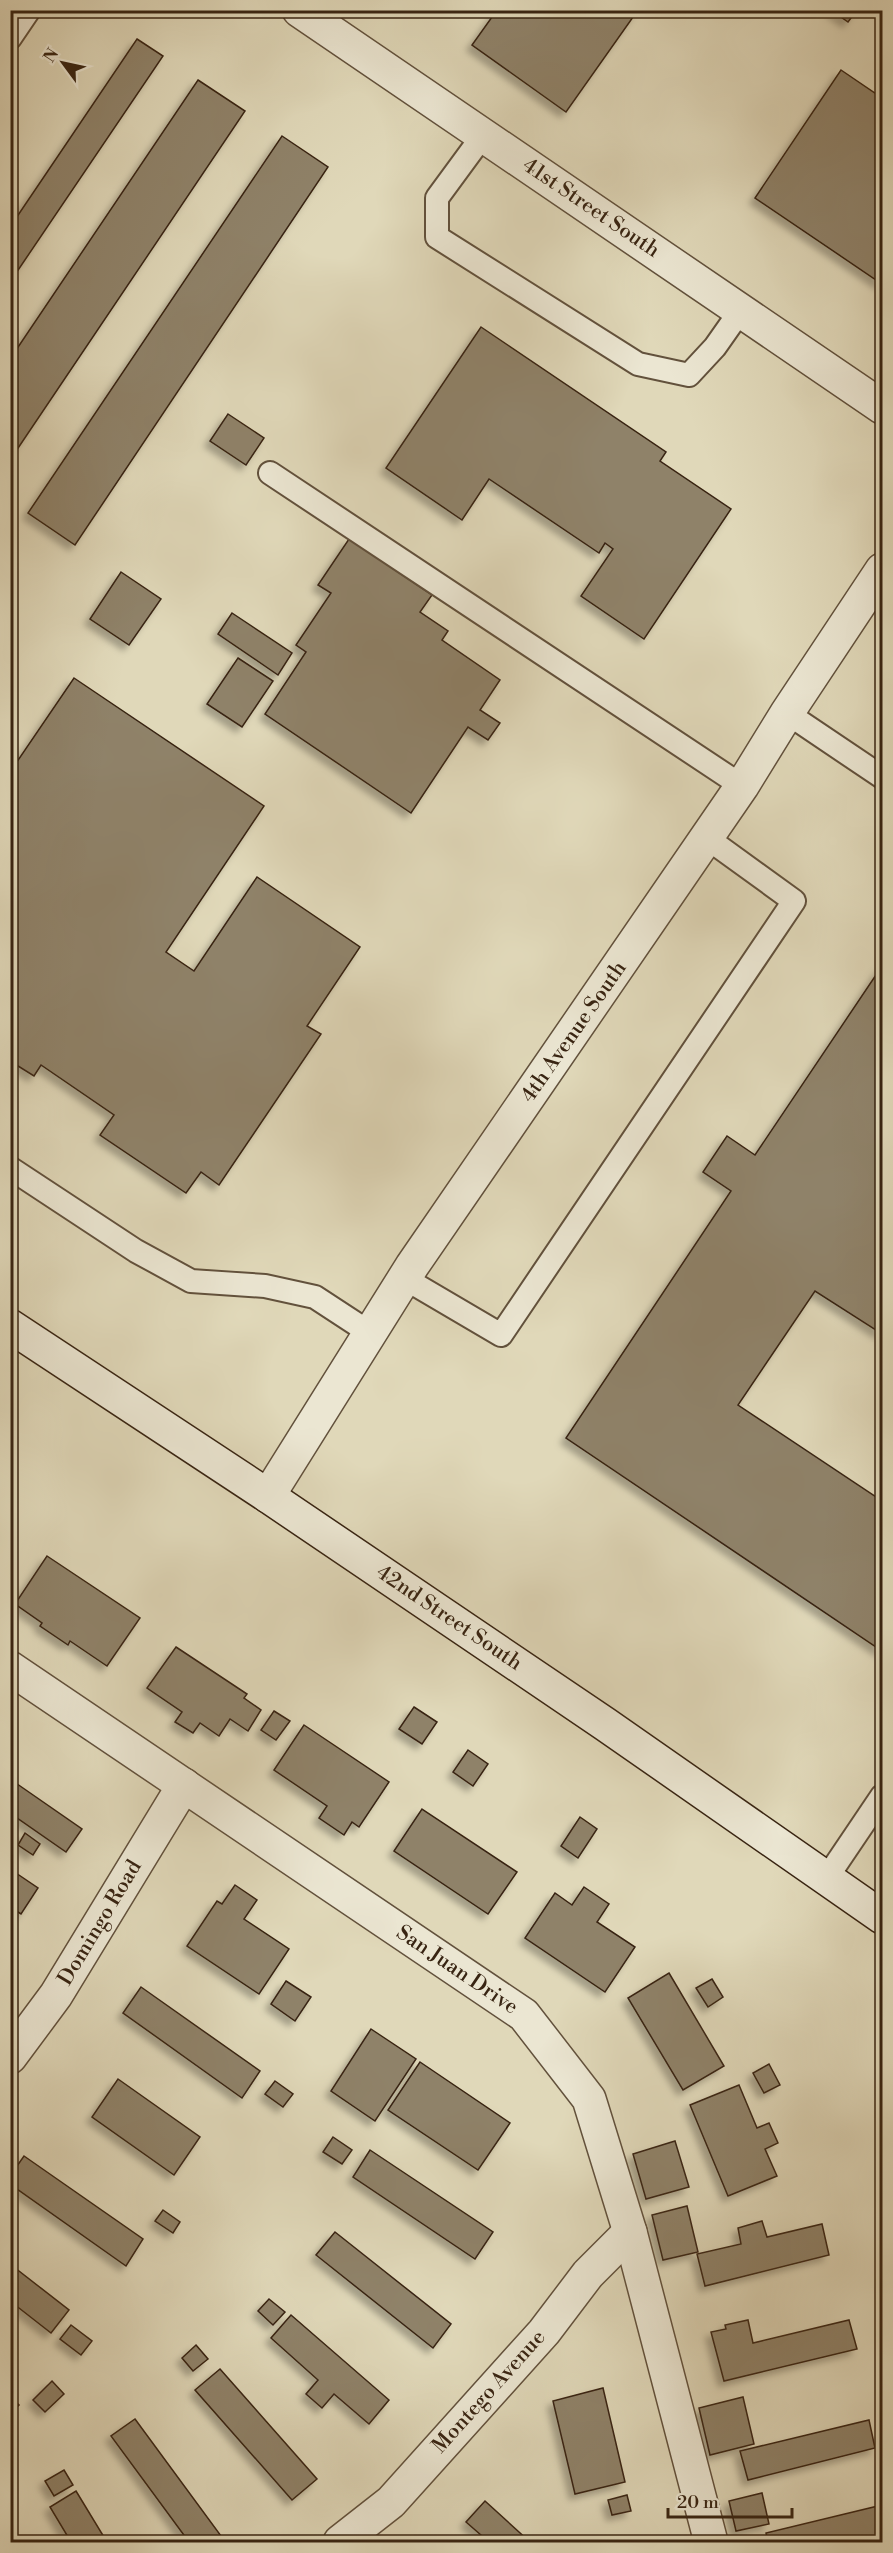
<svg xmlns="http://www.w3.org/2000/svg" width="893" height="2553" font-family="'Libre Bodoni',serif">
<defs>
<filter id="shadow"><feDropShadow dx="-5.5" dy="5.5" stdDeviation="3" flood-color="#0004"/></filter>
</defs>
<rect width="100%" height="100%" fill="#e0d8b9"/>
<filter id="stains"><feTurbulence type="fractalNoise" baseFrequency=".00333" numOctaves="4"/><feColorMatrix values="0 0 0 0 .2 0 0 0 0 .09 0 0 0 0 .02 0 0 0 .5 -.17"/></filter>
<radialGradient id="worn" r=".72"><stop offset=".6" stop-color="#630" stop-opacity="0"/><stop offset="1" stop-color="#630" stop-opacity=".3"/></radialGradient>
<g fill="#8f8269" stroke="#382412" stroke-width="1.5" filter="url(#shadow)">
<path d="M 497,10 L 638,10 L 566,112 L 472,45 Z"/>
<path d="M 831,10 L 857,10 L 848,22 Z"/>
<path d="M 137,39 L 163,56 L 10,282 L 10,227 Z"/>
<path d="M 841,70 L 882,98 L 882,284 L 755,198 Z"/>
<path d="M 198,80 L 245,111 L 10,460 L 10,359 Z"/>
<path d="M 282,136 L 328,167 L 75,545 L 28,513 Z"/>
<path d="M 481,327 L 666,452 L 660,461 L 731,509 L 644,639 L 581,596 L 613,549 L 605,543 L 599,553 L 489,479 L 462,520 L 386,468 Z"/>
<path d="M 228,414 L 264,438 L 246,465 L 210,441 Z"/>
<path d="M 349,539 L 432,595 L 420,612 L 448,631 L 442,640 L 500,680 L 480,710 L 500,723 L 488,740 L 468,727 L 411,813 L 265,714 L 306,652 L 296,645 L 331,593 L 318,585 Z"/>
<path d="M 121,572 L 161,599 L 129,645 L 90,619 Z"/>
<path d="M 232,613 L 292,653 L 278,675 L 218,634 Z"/>
<path d="M 238,658 L 273,681 L 242,727 L 207,704 Z"/>
<path d="M 74,678 L 264,806 L 166,952 L 194,971 L 257,877 L 360,947 L 307,1026 L 321,1034 L 219,1185 L 201,1172 L 186,1193 L 100,1135 L 114,1115 L 41,1065 L 34,1076 L 10,1061 L 10,772 Z"/>
<path d="M 882,966 L 882,1334 L 815,1291 L 738,1405 L 882,1501 L 882,1651 L 566,1438 L 731,1191 L 703,1172 L 727,1136 L 755,1155 Z"/>
<path d="M 47,1556 L 140,1618 L 107,1666 L 70,1641 L 68,1645 L 40,1626 L 42,1623 L 15,1604 Z"/>
<path d="M 176,1647 L 247,1694 L 244,1698 L 261,1710 L 248,1731 L 230,1719 L 219,1736 L 200,1723 L 193,1733 L 175,1722 L 182,1712 L 147,1688 Z"/>
<path d="M 414,1707 L 437,1722 L 422,1744 L 399,1729 Z"/>
<path d="M 274,1711 L 290,1721 L 276,1740 L 261,1730 Z"/>
<path d="M 304,1725 L 389,1782 L 359,1827 L 352,1822 L 344,1835 L 319,1818 L 327,1806 L 274,1770 Z"/>
<path d="M 468,1750 L 488,1764 L 473,1786 L 453,1772 Z"/>
<path d="M 10,1779 L 82,1829 L 66,1852 L 10,1813 Z"/>
<path d="M 422,1809 L 517,1872 L 488,1914 L 394,1851 Z"/>
<path d="M 580,1817 L 597,1829 L 578,1858 L 561,1846 Z"/>
<path d="M 25,1833 L 40,1844 L 33,1855 L 18,1845 Z"/>
<path d="M 10,1869 L 38,1888 L 21,1914 L 10,1907 Z"/>
<path d="M 235,1885 L 257,1900 L 244,1919 L 289,1949 L 259,1994 L 187,1946 L 217,1901 L 222,1904 Z"/>
<path d="M 584,1887 L 609,1904 L 597,1922 L 635,1947 L 605,1992 L 525,1938 L 555,1893 L 572,1905 Z"/>
<path d="M 669,1973 L 724,2066 L 683,2090 L 628,1998 Z"/>
<path d="M 712,1979 L 723,1997 L 708,2007 L 696,1988 Z"/>
<path d="M 286,1981 L 311,1997 L 295,2021 L 271,2004 Z"/>
<path d="M 141,1987 L 260,2071 L 242,2098 L 123,2013 Z"/>
<path d="M 371,2029 L 416,2059 L 375,2121 L 331,2091 Z"/>
<path d="M 420,2062 L 510,2123 L 478,2170 L 388,2110 Z"/>
<path d="M 769,2064 L 780,2085 L 764,2093 L 753,2073 Z"/>
<path d="M 118,2079 L 200,2137 L 174,2175 L 92,2117 Z"/>
<path d="M 275,2081 L 293,2094 L 283,2107 L 265,2094 Z"/>
<path d="M 739,2085 L 757,2128 L 769,2123 L 778,2143 L 765,2149 L 777,2176 L 728,2196 L 690,2105 Z"/>
<path d="M 333,2137 L 352,2150 L 342,2164 L 323,2152 Z"/>
<path d="M 675,2141 L 689,2187 L 646,2199 L 633,2154 Z"/>
<path d="M 370,2150 L 493,2232 L 475,2259 L 353,2177 Z"/>
<path d="M 24,2156 L 143,2239 L 126,2266 L 10,2184 L 10,2176 Z"/>
<path d="M 687,2206 L 698,2252 L 663,2260 L 652,2215 Z"/>
<path d="M 163,2210 L 180,2222 L 173,2233 L 155,2221 Z"/>
<path d="M 762,2221 L 767,2237 L 822,2224 L 829,2255 L 705,2286 L 697,2254 L 741,2244 L 738,2228 Z"/>
<path d="M 335,2232 L 451,2324 L 433,2348 L 316,2255 Z"/>
<path d="M 10,2264 L 69,2310 L 51,2333 L 10,2301 Z"/>
<path d="M 269,2299 L 285,2312 L 273,2325 L 258,2311 Z"/>
<path d="M 291,2315 L 389,2400 L 369,2424 L 334,2394 L 322,2408 L 306,2394 L 318,2380 L 271,2338 Z"/>
<path d="M 748,2320 L 753,2343 L 849,2320 L 857,2349 L 724,2381 L 711,2332 L 726,2329 L 725,2325 Z"/>
<path d="M 71,2325 L 92,2341 L 81,2355 L 60,2339 Z"/>
<path d="M 196,2345 L 208,2359 L 193,2371 L 182,2358 Z"/>
<path d="M 220,2369 L 317,2479 L 292,2500 L 195,2390 Z"/>
<path d="M 52,2381 L 64,2394 L 45,2412 L 33,2400 Z"/>
<path d="M 603,2388 L 625,2482 L 575,2494 L 553,2401 Z"/>
<path d="M 10,2396 L 19,2405 L 10,2414 Z"/>
<path d="M 743,2397 L 754,2444 L 710,2455 L 699,2408 Z"/>
<path d="M 135,2419 L 224,2540 L 221,2542 L 189,2542 L 111,2436 Z"/>
<path d="M 869,2420 L 875,2448 L 748,2480 L 740,2451 Z"/>
<path d="M 64,2470 L 73,2485 L 54,2496 L 45,2481 Z"/>
<path d="M 76,2491 L 107,2542 L 71,2542 L 50,2507 Z"/>
<path d="M 762,2493 L 769,2524 L 736,2531 L 729,2501 Z"/>
<path d="M 627,2495 L 631,2511 L 612,2515 L 608,2500 Z"/>
<path d="M 485,2501 L 530,2542 L 489,2542 L 466,2522 Z"/>
<path d="M 882,2505 L 882,2536 L 857,2542 L 768,2542 L 766,2533 Z"/>
</g>
<g fill="none" stroke-linecap="round" stroke-linejoin="round">
<g stroke="#62513c" stroke-width="26">
<g id="service">
<path d="M 10,38 L 29,10"/>
<path d="M 484,134 L 437,198 L 437,237 L 638,364 L 689,375 L 715,347 L 741,310"/>
<path d="M 270,473 L 742,786"/>
<path d="M 787,713 L 882,777"/>
<path d="M 10,1168 L 136,1251 L 191,1281 L 265,1286 L 315,1297 L 370,1333"/>
<path d="M 404,1278 L 501,1335 L 794,901 L 707,838"/>
<path d="M 826,1879 L 882,1796"/>
</g>
</g>
<g stroke="#62513c" stroke-width="36">
<g id="minor">
<path d="M 299,10 L 882,407"/>
<path d="M 268,1496 L 412,1266 L 742,786 L 787,713 L 882,570"/>
<path d="M 10,1668 L 524,2015 L 589,2099 L 630,2232 L 711,2542"/>
<path d="M 10,2057 L 56,1995 L 184,1785"/>
<path d="M 340,2542 L 391,2502 L 544,2332 L 588,2274 L 630,2232"/>
</g>
</g>
<g stroke="#382412" stroke-width="36">
<path id="secondary" d="M 10,1326 L 268,1496 L 605,1724 L 882,1917"/>
</g>
<use href="#service" stroke="#ebe6d2" stroke-width="22"/>
<use href="#minor" stroke="#ebe6d2" stroke-width="33"/>
<use href="#secondary" stroke="#ebe6d2" stroke-width="33"/>
</g>
<g text-anchor="middle" dominant-baseline="central" stroke-width="6" stroke-linejoin="round" paint-order="stroke">
<g font-size="21" fill="#382412" stroke="#ebe6d2">
<text transform="translate(591 208) rotate(34)">41st Street South</text>
<text transform="translate(574 1032) rotate(-55)">4th Avenue South</text>
<text transform="translate(449 1618) rotate(34)">42nd Street South</text>
<text transform="translate(100 1923) rotate(-59)">Domingo Road</text>
<text transform="translate(457 1970) rotate(34)">San Juan Drive</text>
<text transform="translate(489 2392) rotate(-48)">Montego Avenue</text>
</g>
</g>
<rect width="893" height="2553" fill="none" stroke="#e0d8b9" stroke-width="36"/>
<rect x="12" y="12" width="869" height="2529" fill="none" stroke="#382412" stroke-width="3"/>
<rect x="18" y="18" width="857" height="2517" fill="none" stroke="#382412" stroke-width="1.5"/>
<g transform="translate(63 63) rotate(303)" stroke="#ebe6d2" stroke-width="4.5" paint-order="stroke">
<path d="M0-4.5L10 22L0 15L-10 22Z" fill="#382412"/>
<text y="-9" font-size="16" font-weight="bold" text-anchor="middle" fill="#382412">N</text>
</g>
<path d="M668 2508v9h124v-9" fill="none" stroke="#382412" stroke-width="3"/>
<text x="677" y="2508" font-size="18" fill="#382412" stroke="#ebe6d2" stroke-width="4.5" paint-order="stroke">20 m</text>
<rect width="100%" height="100%" filter="url(#stains)"/>
<rect width="100%" height="100%" fill="url(#worn)"/>
</svg>
